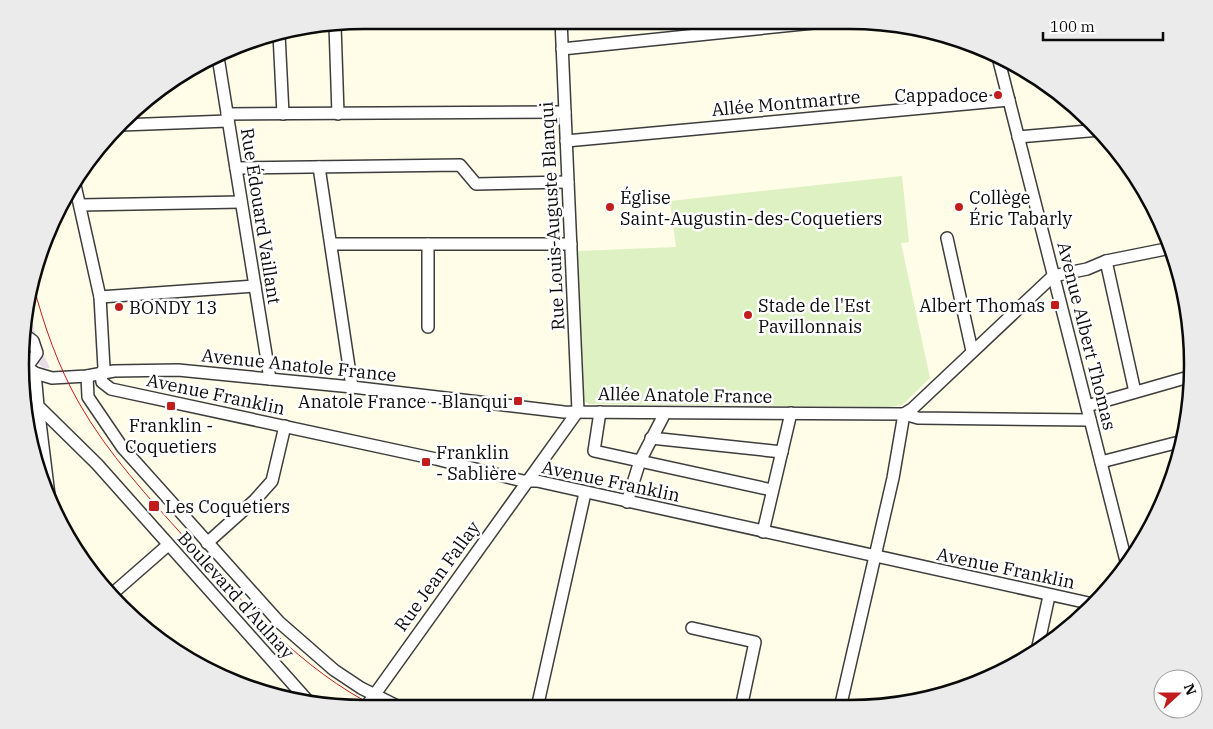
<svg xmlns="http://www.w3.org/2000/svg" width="1213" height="729" font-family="'IBM Plex Serif',serif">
<rect width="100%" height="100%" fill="#fffce7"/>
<path fill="#e9ddea" d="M 29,311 L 39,346 L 50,368 L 44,368 L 22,353 Z"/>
<path fill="#def1c2" d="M 902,176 L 909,242 L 901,243 L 930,378 L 902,405 L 888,407 L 589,404 L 584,401 L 578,251 L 676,247 L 670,201 Z"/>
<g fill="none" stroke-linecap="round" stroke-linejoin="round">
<g stroke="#3d3d3d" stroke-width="14">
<g id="minor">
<path d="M 561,20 L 578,411"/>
<path d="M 335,25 L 338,114"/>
<path d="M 279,34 L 283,114"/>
<path d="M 562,49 L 833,21"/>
<path d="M 218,57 L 270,379"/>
<path d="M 998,57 L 1127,565"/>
<path d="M 227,114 L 565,112"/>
<path d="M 121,125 L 228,121"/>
<path d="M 1018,137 L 1100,130"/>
<path d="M 566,141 L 1009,100"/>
<path d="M 319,167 L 352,387"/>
<path d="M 236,168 L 460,165 L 476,184 L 568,182"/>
<path d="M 75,185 L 100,297 L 104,368 L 101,375"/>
<path d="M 80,205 L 241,202"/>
<path d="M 947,238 L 972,351"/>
<path d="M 331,244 L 571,244"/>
<path d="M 428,244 L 428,327"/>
<path d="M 1106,261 L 1135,392"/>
<path d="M 100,297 L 255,286"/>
<path d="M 25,335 L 33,341 L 37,353 L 27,367"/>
<path d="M 20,362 L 35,373 L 52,378 L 87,376 L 114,371 L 178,370 L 352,387 L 564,412 L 904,414 L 918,418 L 1090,420"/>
<path d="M 35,373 L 38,406 L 97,464 L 308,701"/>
<path d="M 101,375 L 102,382 L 111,389 L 436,459 L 523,481 L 537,481 L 1093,604"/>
<path d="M 87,376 L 88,397 L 122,447 L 279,622 L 334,670 L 361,688 L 401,708"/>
<path d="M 38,406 L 49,495"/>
<path d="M 1087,406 L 1192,376"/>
<path d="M 600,412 L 594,451 L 772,490"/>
<path d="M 904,414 L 912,409 L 1053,276 L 1087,269 L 1106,261 L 1171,248"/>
<path d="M 651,438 L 782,452"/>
<path d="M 1101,462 L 1183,441"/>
<path d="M 627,502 L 640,461 L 665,413"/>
<path d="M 763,532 L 791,413"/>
<path d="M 207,543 L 255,500 L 272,481 L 285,426"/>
<path d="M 112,594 L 168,545"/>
<path d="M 692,628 L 755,642 L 741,708"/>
<path d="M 1037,651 L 1049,596"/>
<path d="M 365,708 L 578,411"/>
<path d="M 537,708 L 585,493"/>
<path d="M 840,708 L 893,478 L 904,414"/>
</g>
</g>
<use href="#minor" stroke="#fff" stroke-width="11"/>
<path stroke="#c01d1c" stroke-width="1" d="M 33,284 C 44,326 58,366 79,403 C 108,454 148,497 187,540 C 244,604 300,669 378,708"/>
</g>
<g fill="#c01d1c" stroke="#fff" stroke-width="2">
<circle cx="998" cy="95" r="5"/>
<circle cx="610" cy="207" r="5"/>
<circle cx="959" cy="207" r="5"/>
<rect x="1050" y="300" width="10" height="10" rx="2.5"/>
<circle cx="119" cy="307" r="5"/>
<circle cx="748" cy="315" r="5"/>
<rect x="513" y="396" width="10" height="10" rx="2.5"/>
<rect x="166" y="401" width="10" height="10" rx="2.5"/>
<rect x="421" y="457" width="10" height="10" rx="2.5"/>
<rect x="148" y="500" width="12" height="12" rx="2.5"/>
</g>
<g text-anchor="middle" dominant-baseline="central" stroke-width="5" stroke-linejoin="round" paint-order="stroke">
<g font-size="18" fill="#0a0a0a" stroke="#fff" text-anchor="start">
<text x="988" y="95" text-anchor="end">Cappadoce</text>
<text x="620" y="197">Église<tspan x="620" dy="21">Saint-Augustin-des-Coquetiers</tspan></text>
<text x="969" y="197">Collège<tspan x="969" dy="21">Éric Tabarly</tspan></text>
<text x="758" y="305">Stade de l'Est<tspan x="758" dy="21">Pavillonnais</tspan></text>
<text x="1045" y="305" text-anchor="end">Albert Thomas</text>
<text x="129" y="307">BONDY 13</text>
<text x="508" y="401" text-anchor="end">Anatole France - Blanqui</text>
<text x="171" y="425" text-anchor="middle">Franklin -<tspan x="171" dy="21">Coquetiers</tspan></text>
<text x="436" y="452">Franklin<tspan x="436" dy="21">- Sablière</tspan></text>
<text x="165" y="506">Les Coquetiers</text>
</g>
<g font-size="18" fill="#0a0a0a" stroke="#fff">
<text transform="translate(786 103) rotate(-5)">Allée Montmartre</text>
<text transform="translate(261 216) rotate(81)">Rue Édouard Vaillant</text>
<text transform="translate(552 216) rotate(-93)">Rue Louis-Auguste Blanqui</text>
<text transform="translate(1087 336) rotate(76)">Avenue Albert Thomas</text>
<text transform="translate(299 365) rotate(6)">Avenue Anatole France</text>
<text transform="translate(216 394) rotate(12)">Avenue Franklin</text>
<text transform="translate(685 395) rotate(1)">Allée Anatole France</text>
<text transform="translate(611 481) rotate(12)">Avenue Franklin</text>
<text transform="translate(1006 568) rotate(12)">Avenue Franklin</text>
<text transform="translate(437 576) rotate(-54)">Rue Jean Fallay</text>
<text transform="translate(236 595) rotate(48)">Boulevard d'Aulnay</text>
</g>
</g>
<path d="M0 0H1213V729H0ZM364 29H849A335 335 0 0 1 1184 364V365A335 335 0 0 1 849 700H364A335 335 0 0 1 29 365V364A335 335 0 0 1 364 29Z" fill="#ebebeb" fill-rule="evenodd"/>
<path fill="none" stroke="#0a0a0a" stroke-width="2.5" d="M364 29H849A335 335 0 0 1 1184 364V365A335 335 0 0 1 849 700H364A335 335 0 0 1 29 365V364A335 335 0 0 1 364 29Z"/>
<g transform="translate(1178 694) rotate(69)"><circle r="24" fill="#ffffff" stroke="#9d9d9d"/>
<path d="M0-4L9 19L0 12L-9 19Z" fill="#c01d1c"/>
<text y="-8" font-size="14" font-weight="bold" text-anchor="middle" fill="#0a0a0a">N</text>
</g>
<path d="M1043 32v8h120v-8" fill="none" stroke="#0a0a0a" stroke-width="2.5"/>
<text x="1050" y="32" font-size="15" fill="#0a0a0a" stroke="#ffffff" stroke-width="4" paint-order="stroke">100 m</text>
</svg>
